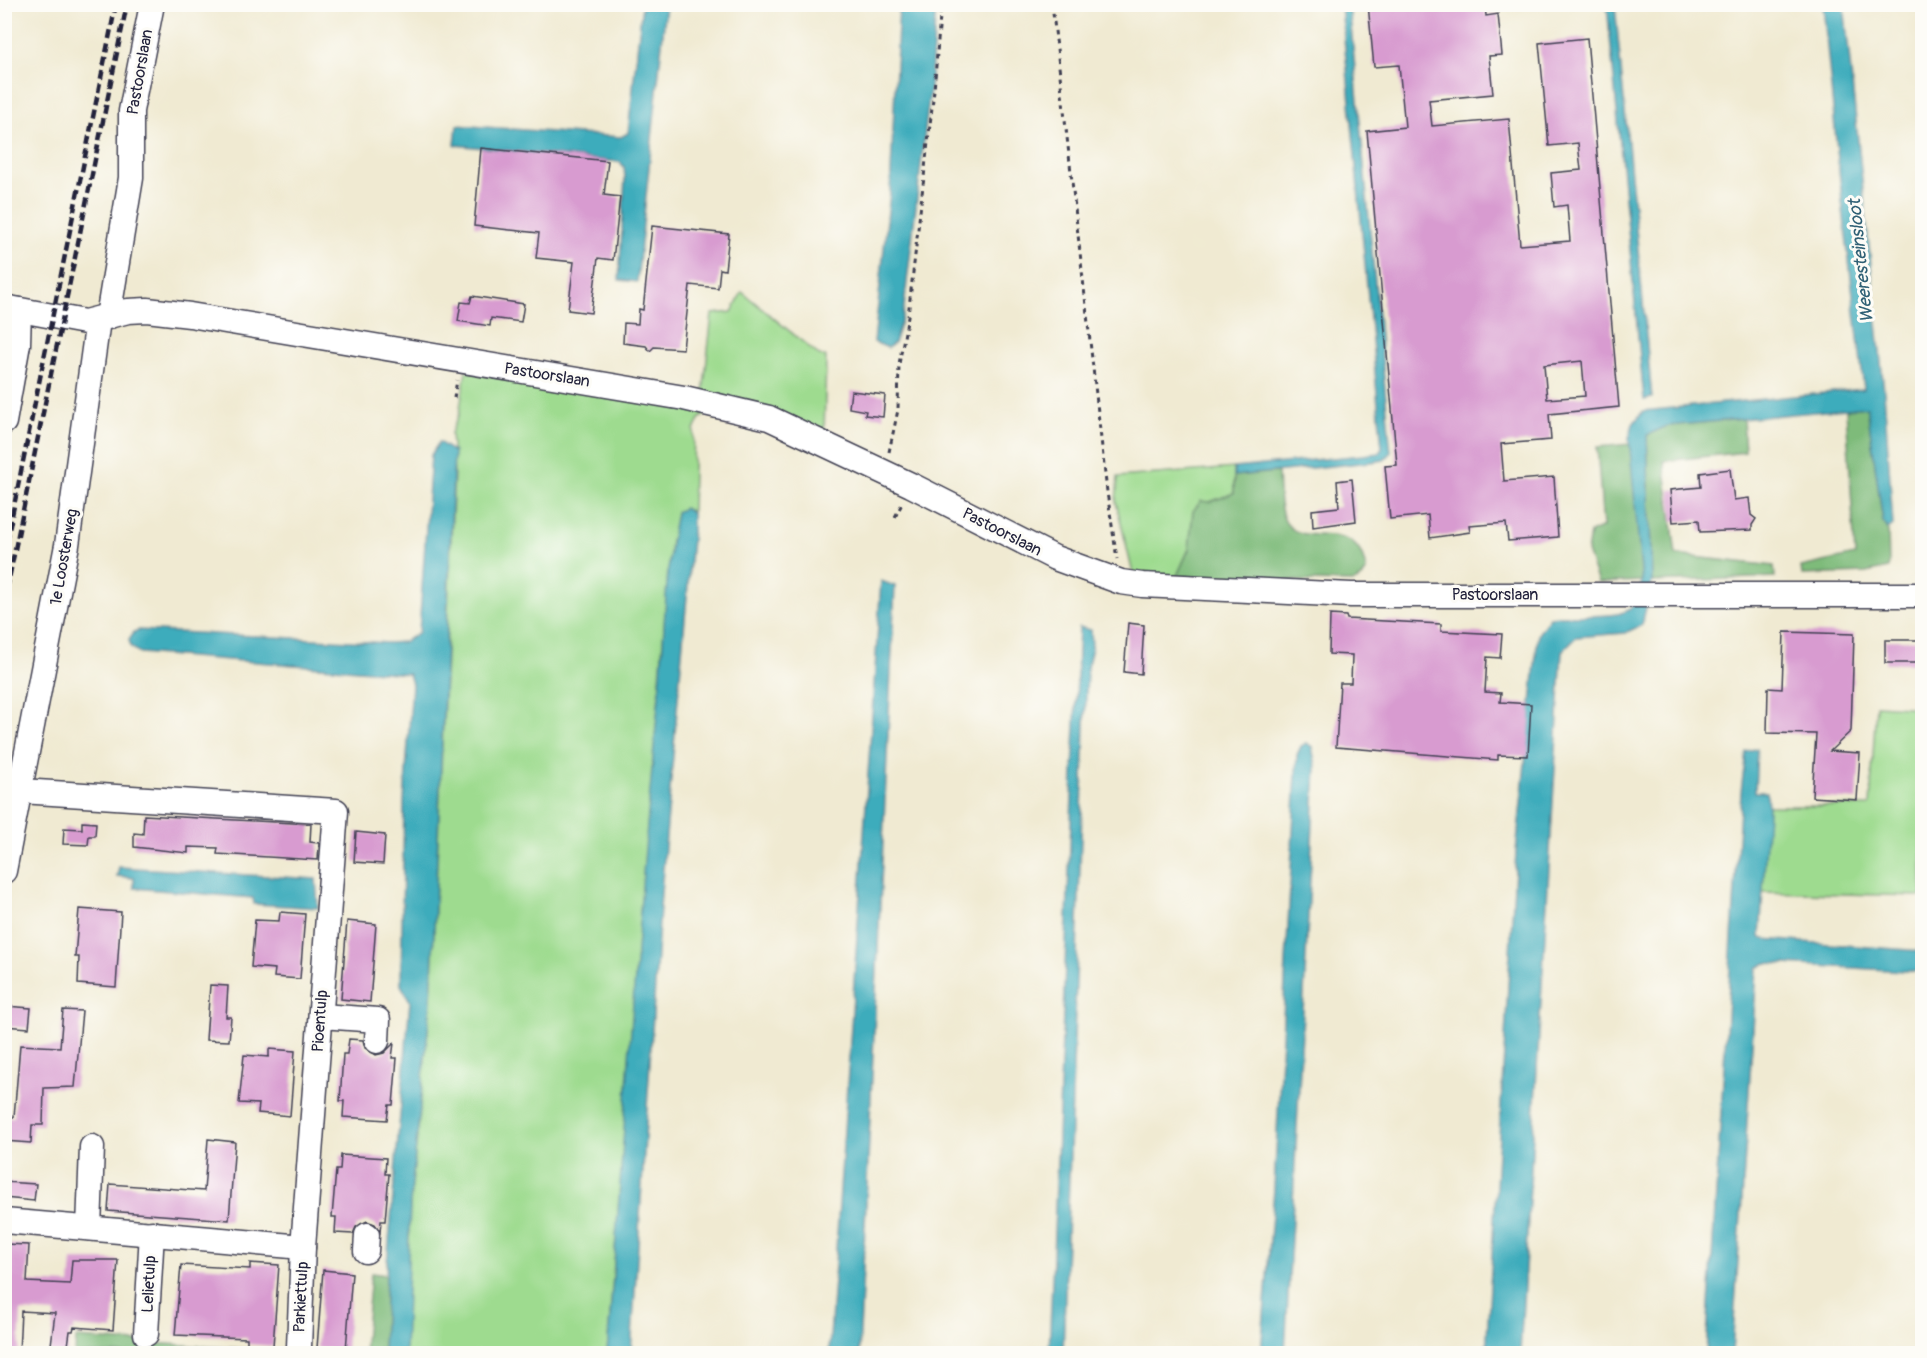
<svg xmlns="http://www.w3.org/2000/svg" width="1927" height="1358" font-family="Pangolin,sans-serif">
<rect width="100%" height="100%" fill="#fdfcf7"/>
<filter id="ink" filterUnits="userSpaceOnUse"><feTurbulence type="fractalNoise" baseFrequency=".0167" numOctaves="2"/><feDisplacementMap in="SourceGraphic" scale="12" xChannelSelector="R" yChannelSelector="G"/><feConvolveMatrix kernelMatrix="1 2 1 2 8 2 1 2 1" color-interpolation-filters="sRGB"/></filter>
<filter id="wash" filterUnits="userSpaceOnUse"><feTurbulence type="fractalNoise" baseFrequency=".008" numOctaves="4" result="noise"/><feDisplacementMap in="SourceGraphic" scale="24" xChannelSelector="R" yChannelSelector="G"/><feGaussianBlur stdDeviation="1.35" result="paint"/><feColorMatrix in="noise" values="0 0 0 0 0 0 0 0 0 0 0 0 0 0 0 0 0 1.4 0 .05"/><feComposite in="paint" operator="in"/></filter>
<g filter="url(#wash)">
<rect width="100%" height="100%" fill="#f0ead2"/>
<g fill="#9edb8f" stroke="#607e65" stroke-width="1.5">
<path d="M 742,292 L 820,356 L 826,357 L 824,435 L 703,395 L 712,314 L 732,312 Z"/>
<path d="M 466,371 L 709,413 L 700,418 L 694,430 L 692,513 L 689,510 L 671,539 L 607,1353 L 405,1354 L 404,1348 L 410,1203 L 431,1001 L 454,473 L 451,433 L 459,414 Z"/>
<path d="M 1234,468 L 1234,493 L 1210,502 L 1192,520 L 1189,549 L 1176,578 L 1133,574 L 1116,502 L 1118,477 Z"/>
<path d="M 1876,705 L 1922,708 L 1922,896 L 1761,892 L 1767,806 L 1870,806 Z"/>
</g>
<g fill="#7ebb7a" stroke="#506e5a" stroke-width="1.5">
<path d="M 1867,407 L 1883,522 L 1888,529 L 1889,568 L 1866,573 L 1802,575 L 1801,567 L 1855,555 L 1846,409 Z"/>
<path d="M 1743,419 L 1745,452 L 1664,461 L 1676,555 L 1774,566 L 1775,577 L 1652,582 L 1647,435 L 1667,426 Z"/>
<path d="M 1631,444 L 1642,581 L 1598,583 L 1587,552 L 1590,533 L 1603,527 L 1597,447 Z"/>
<path d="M 1278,472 C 1279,486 1278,506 1284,519 C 1300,554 1358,511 1366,571 L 1362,578 L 1354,582 L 1176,578 L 1189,549 L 1193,511 L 1201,501 L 1210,502 L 1234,493 L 1234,476 Z"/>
<path d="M 371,1273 L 386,1275 L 383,1353 L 364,1354 Z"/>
<path d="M 76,1338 L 303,1353 L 75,1354 Z"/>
</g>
<g fill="#3eacbc" stroke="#30677c" stroke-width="1.5">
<path d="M 642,5 L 666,5 L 637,282 L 619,280 L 625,178 L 624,167 L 620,162 L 455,145 L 457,125 L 621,137 L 628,133 Z"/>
<path d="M 899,5 L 936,5 L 930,89 L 903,315 L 894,343 L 888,348 L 874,342 L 890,192 Z"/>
<path d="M 1341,5 L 1349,5 L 1391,453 L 1384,460 L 1371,462 L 1234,476 L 1234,468 L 1363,455 L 1379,453 L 1382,448 Z"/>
<path d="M 1607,5 L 1615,5 L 1652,398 L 1644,400 Z"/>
<path d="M 1823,5 L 1844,5 L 1884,391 L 1893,525 L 1888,529 L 1883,522 L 1867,407 L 1667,426 L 1647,435 L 1652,582 L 1642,625 L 1625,633 L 1576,637 L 1562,651 L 1520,1353 L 1486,1354 L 1516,852 L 1538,634 L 1550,617 C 1569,613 1621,621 1632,607 C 1638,600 1640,590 1642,581 L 1629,438 L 1633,424 L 1643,411 L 1864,389 L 1842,201 Z"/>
<path d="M 439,442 L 454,452 L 431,1001 L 410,1203 L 405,1353 L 383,1353 L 386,1275 L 410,1001 L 401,985 L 404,801 L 412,684 L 409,674 L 140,653 L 131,647 L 129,640 L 134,632 L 139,630 L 389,643 L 404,642 L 419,632 L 431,455 Z"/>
<path d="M 684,508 L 692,513 L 692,539 L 661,893 L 631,1353 L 607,1353 C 625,1138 636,921 658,706 C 665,641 664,576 676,512 Z"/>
<path d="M 881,581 L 895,586 L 859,1353 L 829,1353 Z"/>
<path d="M 1079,627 L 1091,630 L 1092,648 L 1087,668 L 1063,1353 L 1049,1354 Z"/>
<path d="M 1307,743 L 1312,747 L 1316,767 L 1285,1353 L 1261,1353 L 1274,1189 L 1297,755 L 1301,746 Z"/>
<path d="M 1757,748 L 1755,792 L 1767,792 L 1768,812 L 1760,937 L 1763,939 L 1922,951 L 1922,972 L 1766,963 L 1757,968 L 1732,1353 L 1706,1353 L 1741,792 L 1746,752 Z"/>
<path d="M 119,867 L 316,879 L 318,908 L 254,904 L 253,898 L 134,888 L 134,878 L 117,876 Z"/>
</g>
<g id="blocks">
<g fill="#d89bd0" fill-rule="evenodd">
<path d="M 1368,4 L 1485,4 L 1486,16 L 1498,14 L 1502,55 L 1489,56 L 1493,94 L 1429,100 L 1432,126 L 1509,119 L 1520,245 L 1570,241 L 1567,205 L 1554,207 L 1551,173 L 1581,170 L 1578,143 L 1549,146 L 1539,43 L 1587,38 L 1619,407 L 1549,414 L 1551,440 L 1501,444 L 1504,481 L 1554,477 L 1558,537 L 1508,541 L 1506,523 L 1469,526 L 1470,532 L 1430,538 L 1428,515 L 1390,519 L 1385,466 L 1397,465 L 1367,131 L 1405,127 L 1399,65 L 1374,67 ZM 1582,361 L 1585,396 L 1547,399 L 1544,365 Z"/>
<path d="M 481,148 L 608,161 L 604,195 L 620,197 L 613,260 L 598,258 L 591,313 L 568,310 L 574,262 L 536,258 L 539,233 L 474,226 Z"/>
<path d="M 652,226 L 729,234 L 725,270 L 720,269 L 718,288 L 690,285 L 683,349 L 654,347 L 650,351 L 646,346 L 623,343 L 624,323 L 638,324 L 639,309 L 643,310 Z"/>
<path d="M 472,296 L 524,304 L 521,322 L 491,318 L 490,326 L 458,321 L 461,302 L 470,303 Z"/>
<path d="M 851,391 L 885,395 L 883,417 L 865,415 L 866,411 L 849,408 Z"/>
<path d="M 1730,469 L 1734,500 L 1749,498 L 1751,515 L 1756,519 L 1752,525 L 1752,530 L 1700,532 L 1699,520 L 1673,522 L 1670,490 L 1701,487 L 1700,473 Z"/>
<path d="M 1352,479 L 1356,521 L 1313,527 L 1312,510 L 1339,507 L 1337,481 Z"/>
<path d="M 1330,615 L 1346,616 L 1347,619 L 1441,624 L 1441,631 L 1502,634 L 1500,658 L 1487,657 L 1485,692 L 1501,693 L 1500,702 L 1531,704 L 1528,756 L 1498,755 L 1498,760 L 1336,747 L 1340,683 L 1351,683 L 1352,655 L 1329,654 Z"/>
<path d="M 1128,623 L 1144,625 L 1141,674 L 1124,672 Z"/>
<path d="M 1784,632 L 1854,634 L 1851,731 L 1830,751 L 1860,753 L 1857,800 L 1812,797 L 1816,734 L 1767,733 L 1768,688 L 1782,689 Z"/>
<rect x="1885" y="640" width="34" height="23"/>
<path d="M 144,815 L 311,824 L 310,842 L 319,843 L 318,860 L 217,854 L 218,848 L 188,847 L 188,853 L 134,847 L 134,833 L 143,834 Z"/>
<path d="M 82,822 L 96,823 L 95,836 L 89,836 L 88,845 L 63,844 L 64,828 L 82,829 Z"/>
<path d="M 356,832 L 385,835 L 383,864 L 354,862 Z"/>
<path d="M 79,909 L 121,912 L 116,987 L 78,984 L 79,957 L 75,957 Z"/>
<path d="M 280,912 L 305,914 L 300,979 L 274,977 L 275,969 L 251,967 L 255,920 L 279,921 Z"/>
<path d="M 347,921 L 376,924 L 370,1002 L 341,999 Z"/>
<path d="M 210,985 L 228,986 L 226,1017 L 231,1017 L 229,1041 L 206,1040 Z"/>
<path d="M 5,1006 L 31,1008 L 29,1028 L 4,1026 Z"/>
<path d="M 63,1010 L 82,1011 L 75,1087 L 44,1088 L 43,1125 L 32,1125 L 31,1143 L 4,1141 L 4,1117 L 14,1117 L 20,1045 L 60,1047 Z"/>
<path d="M 349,1039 L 363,1040 L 365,1048 L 376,1055 L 384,1053 L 394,1043 L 392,1058 L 397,1058 L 393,1105 L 389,1105 L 387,1120 L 343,1117 L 344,1101 L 340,1101 L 343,1054 L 347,1054 Z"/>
<path d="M 269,1049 L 295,1051 L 290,1116 L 258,1113 L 259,1104 L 239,1103 L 244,1055 L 269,1057 Z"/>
<path d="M 208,1139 L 235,1142 L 229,1220 L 108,1211 L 110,1184 L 204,1191 Z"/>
<path d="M 341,1155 L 386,1158 L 385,1174 L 389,1174 L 385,1221 L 381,1221 L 380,1232 L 375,1224 L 367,1221 L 356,1227 L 353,1234 L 335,1233 L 336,1217 L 332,1217 L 336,1170 L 340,1170 Z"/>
<path d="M 4,1182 L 36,1184 L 34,1201 L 4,1198 Z"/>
<path d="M 4,1244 L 29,1245 L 27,1282 L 70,1284 L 72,1260 L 118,1260 L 113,1330 L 74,1327 L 73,1331 L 70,1331 L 67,1353 L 50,1353 L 55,1313 L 21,1311 L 19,1353 L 4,1353 L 7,1270 Z"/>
<path d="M 250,1263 L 279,1265 L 273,1346 L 247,1344 L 247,1338 L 175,1335 L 181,1265 L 250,1269 Z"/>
<path d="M 323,1270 L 352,1273 L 346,1350 L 317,1348 Z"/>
</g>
</g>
</g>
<g filter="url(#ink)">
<use href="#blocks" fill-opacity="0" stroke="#414052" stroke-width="1.5"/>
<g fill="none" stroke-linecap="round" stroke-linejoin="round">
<g stroke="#414052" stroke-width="27">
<g id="minor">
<path d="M 4,307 L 85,322 L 128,311 L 147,310 L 190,315 L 684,398 L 769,418 L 911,485 L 1055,558 L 1121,582 L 1142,585 L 1351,595 L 1922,595"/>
<path d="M 108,317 L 131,178 L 131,111 L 152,4"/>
<path d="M 4,422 L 18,344 L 19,310"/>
<path d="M 21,791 L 336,811 L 303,1247 L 299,1347"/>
<path d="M 4,871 L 67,545 L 98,320"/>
<path d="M 321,1016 L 378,1020 L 377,1041"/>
<path d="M 4,1221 L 303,1247"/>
<path d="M 89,1228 L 92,1147"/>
<path d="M 366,1251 L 367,1235"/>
<path d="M 146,1334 L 152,1233"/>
</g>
</g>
<g stroke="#414052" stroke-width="3" stroke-dasharray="4.5 4.5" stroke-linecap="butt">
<path d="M 1052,4 L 1107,492 L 1117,559"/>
<path d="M 454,398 L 457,380"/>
<path d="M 889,452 L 898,410 L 899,364 L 908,316 L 934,90 L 941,4"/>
<path d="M 895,517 L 903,502"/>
</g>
<use href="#minor" stroke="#fff" stroke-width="24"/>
<g stroke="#22223b" stroke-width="4.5" stroke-dasharray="9 4.5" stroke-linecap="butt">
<path d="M 4,555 L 116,4"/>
<path d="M 4,603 L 127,4"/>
</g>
</g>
</g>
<g text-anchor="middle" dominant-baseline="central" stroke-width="6" stroke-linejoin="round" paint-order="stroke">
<g font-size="16" fill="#22223b" stroke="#fdfcf7">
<text transform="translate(140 72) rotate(-80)">Pastoorslaan</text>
<text transform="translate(547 375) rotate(9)">Pastoorslaan</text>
<text transform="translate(1002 532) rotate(27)">Pastoorslaan</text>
<text transform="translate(64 557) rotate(-80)">1e Loosterweg</text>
<text x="1495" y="595">Pastoorslaan</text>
<text transform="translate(320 1021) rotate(-86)">Pioentulp</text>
<text transform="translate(149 1284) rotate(-87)">Lelietulp</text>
<text transform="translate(301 1297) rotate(-87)">Parkiettulp</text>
</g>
<g font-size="18" font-style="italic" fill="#2f6075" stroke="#fdfcf7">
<text transform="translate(1861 261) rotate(-96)">Weeresteinsloot</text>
</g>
</g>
<rect width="1927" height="1358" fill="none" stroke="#fdfcf7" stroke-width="24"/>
</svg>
